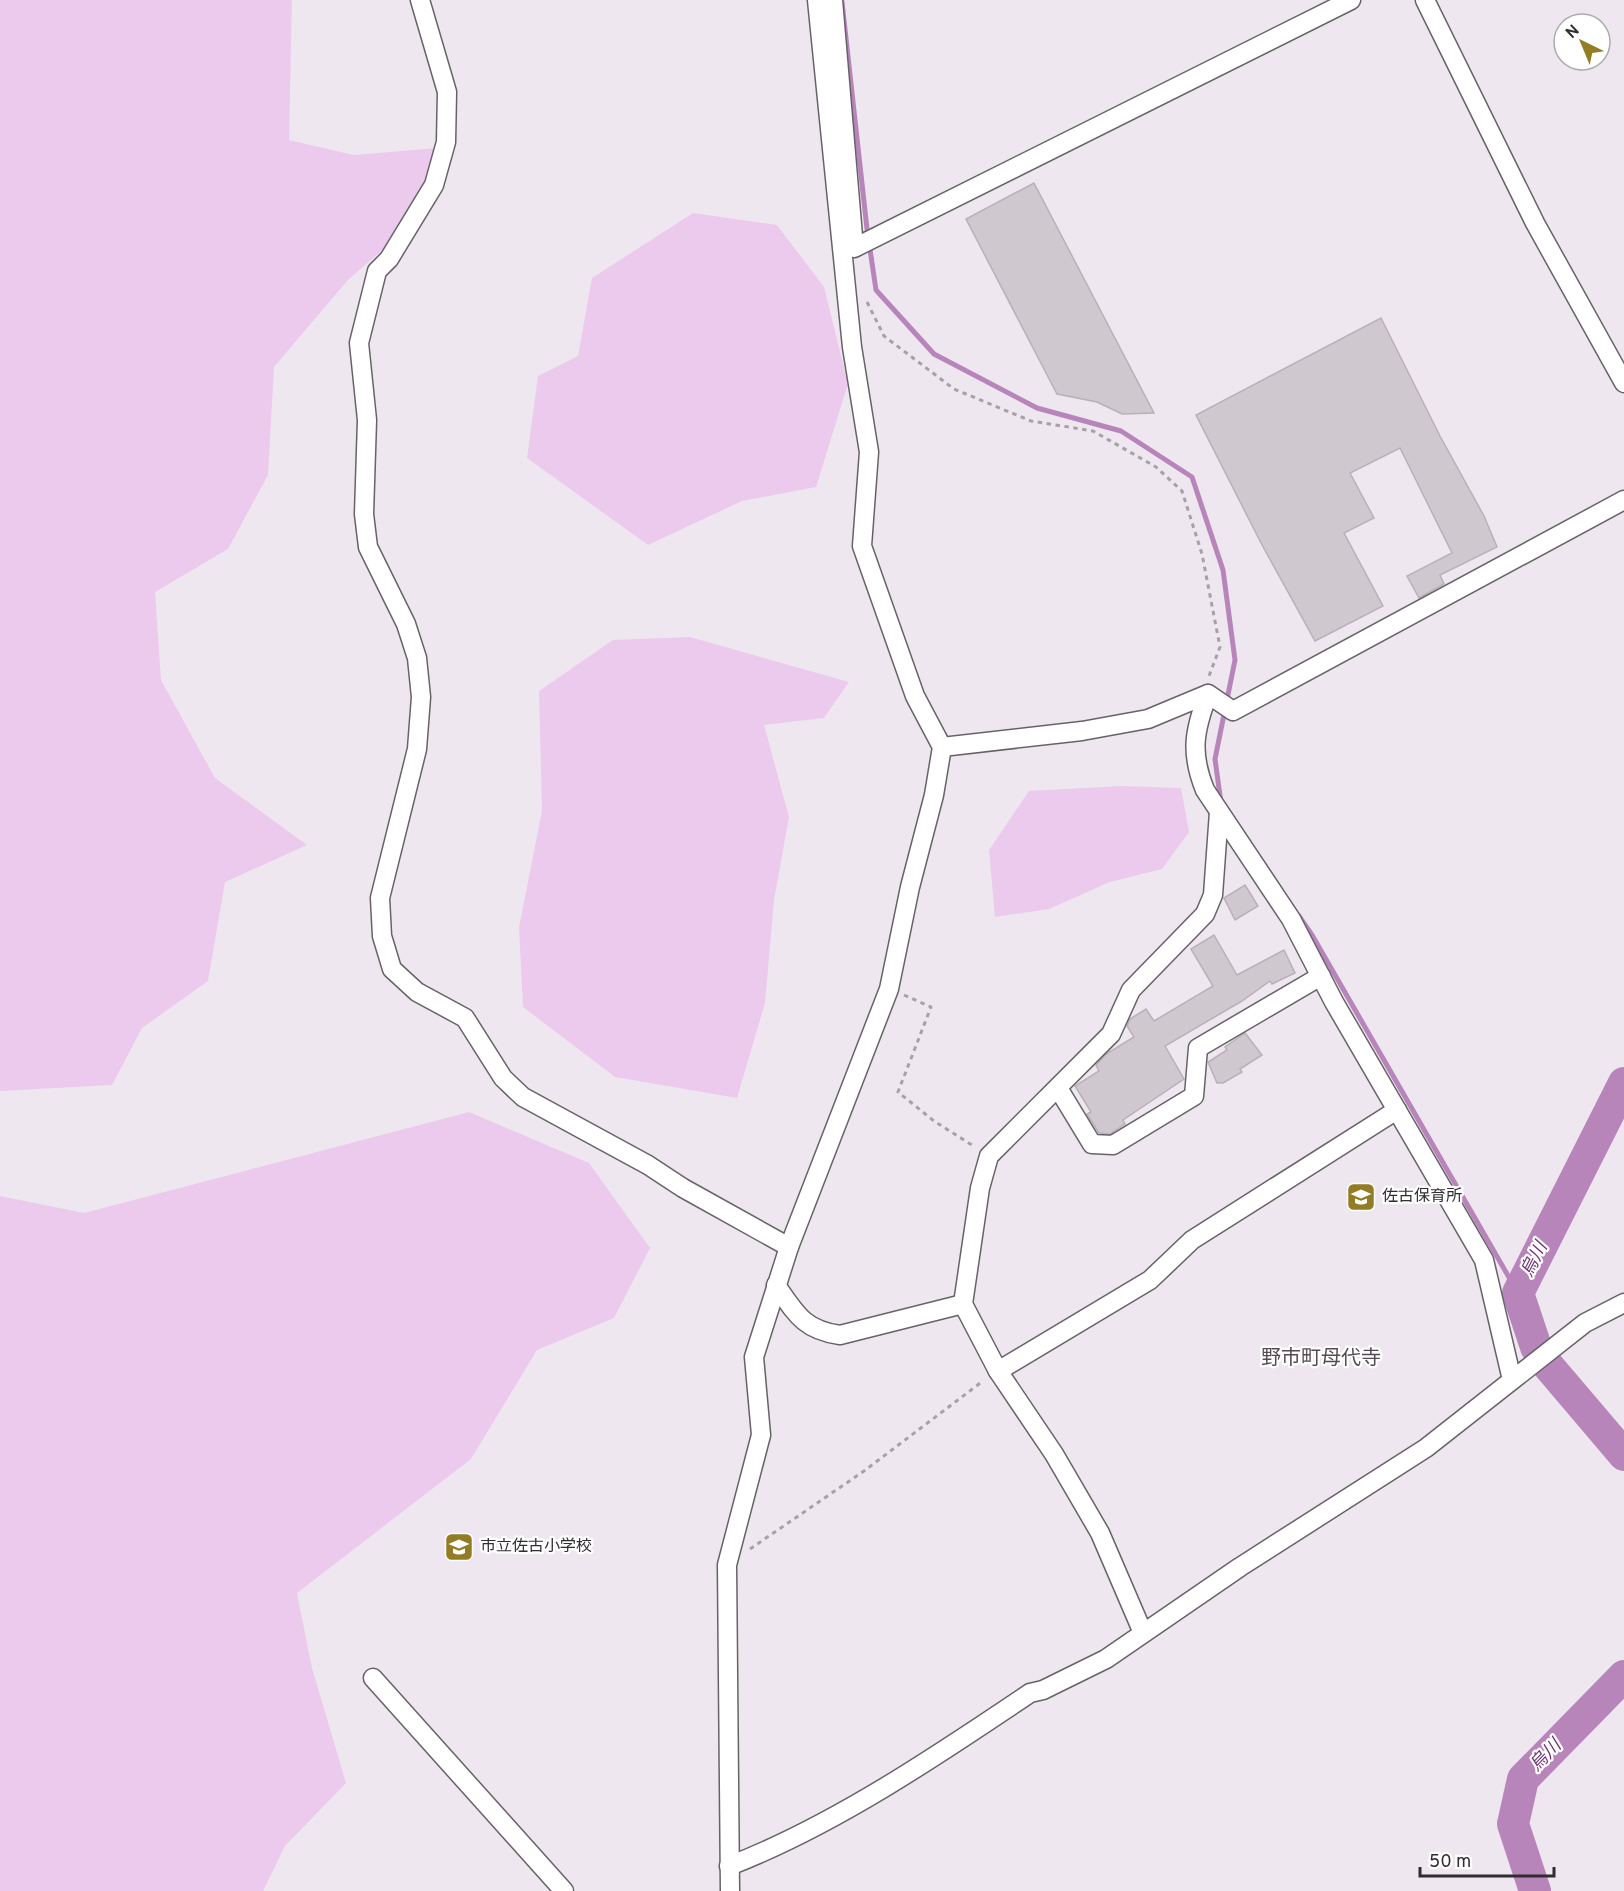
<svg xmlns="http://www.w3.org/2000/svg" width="1624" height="1891" font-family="Overpass,'Noto Sans JP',sans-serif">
<rect width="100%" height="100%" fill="#efe7ef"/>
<g fill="#eccaee">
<path d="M 0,0 L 292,0 L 289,140 L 354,155 L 448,147 L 413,223 L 347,281 L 274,367 L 268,475 L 228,549 L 155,592 L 161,680 L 215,778 L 307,845 L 225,882 L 208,981 L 142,1028 L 112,1085 L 0,1091 Z"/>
<path d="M 693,213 L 777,225 L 824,287 L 848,384 L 816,487 L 742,501 L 648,545 L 527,458 L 538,376 L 578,356 L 592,278 Z"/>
<path d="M 690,637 L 849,682 L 824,718 L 764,725 L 789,817 L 774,900 L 765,1003 L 737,1098 L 615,1077 L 523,1007 L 519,927 L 542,811 L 539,691 L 613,640 Z"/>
<path d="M 1121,786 L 1181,788 L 1189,832 L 1162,869 L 1110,882 L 1049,909 L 995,917 L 989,850 L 1029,791 Z"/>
<path d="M 469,1112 L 589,1163 L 650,1248 L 614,1318 L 537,1350 L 471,1459 L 297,1593 L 312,1668 L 346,1783 L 285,1846 L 263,1891 L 0,1891 L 0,1196 L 84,1213 Z"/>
</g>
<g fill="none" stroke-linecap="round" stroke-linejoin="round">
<g stroke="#b885bb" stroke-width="5">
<path d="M 842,2 L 867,229 L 876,290 L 934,354 L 1037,408 L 1121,431 L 1192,477 L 1223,570 L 1235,660 L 1215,759 L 1221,803"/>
<path d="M 1299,916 L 1312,935 L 1518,1293"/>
</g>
<g stroke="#b885bb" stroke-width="32">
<path d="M 1624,1083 L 1518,1293 L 1536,1347 L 1545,1362 L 1624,1455"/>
<path d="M 1535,1891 L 1513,1824 L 1523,1779 L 1624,1676"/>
</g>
</g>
<g fill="#cfc8cf" stroke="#b8b1b8" stroke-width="1.5">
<path d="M 1034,183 L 1154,413 L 1122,414 L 1097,402 L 1057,394 L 966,219 Z"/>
<path d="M 1381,318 L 1440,436 L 1484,516 L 1497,547 L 1440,575 L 1444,584 L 1419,598 L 1407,576 L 1452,553 L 1400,448 L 1350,473 L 1374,518 L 1344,533 L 1383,606 L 1315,641 L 1261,543 L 1196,415 Z"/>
<path d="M 1245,885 L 1258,906 L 1235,920 L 1224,898 Z"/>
<path d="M 1214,935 L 1237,975 L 1284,950 L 1295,973 L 1272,984 L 1270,981 L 1242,1001 L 1165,1046 L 1184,1079 L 1123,1120 L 1125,1124 L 1110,1134 L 1099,1133 L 1087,1114 L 1091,1112 L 1075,1086 L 1099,1071 L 1096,1065 L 1106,1054 L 1134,1037 L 1127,1026 L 1130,1019 L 1146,1009 L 1154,1021 L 1213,986 L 1191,949 Z"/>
<path d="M 1245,1033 L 1262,1055 L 1240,1069 L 1242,1072 L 1223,1083 L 1217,1083 L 1208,1062 L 1227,1050 L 1225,1047 Z"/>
</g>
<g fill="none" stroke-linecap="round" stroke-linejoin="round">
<g stroke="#686268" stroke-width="21">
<g id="minor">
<path d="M 420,0 L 447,92 L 446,142 L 434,185 L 389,259 L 377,271 L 359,343 L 367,420 L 364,514 L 368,547 L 406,624 L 417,658 L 421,697 L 417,749 L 380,898 L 382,936 L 392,969 L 417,992 L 465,1018 L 503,1078 L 523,1097 L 648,1165 L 683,1188 L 789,1247"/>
<path d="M 833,0 L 854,248 L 1351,0"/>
<path d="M 1425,0 L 1535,223 L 1624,383"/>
<path d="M 1208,694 L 1233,711 L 1624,500"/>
<path d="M 942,747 L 1082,731 L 1148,719 L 1208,694 C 1194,731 1190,753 1205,790 L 1291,919 L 1334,1002 L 1484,1260 L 1512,1380"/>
<path d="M 1058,1088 L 1092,1144 L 1113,1145 L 1194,1096 L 1198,1048 L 1321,976"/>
<path d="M 776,1285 C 796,1314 804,1330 840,1335 L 963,1304"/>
<path d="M 998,1371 L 1150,1280 L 1192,1240 L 1397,1110"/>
<path d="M 1143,1633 L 1100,1533 L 1054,1454 L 998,1371 L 963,1304 L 980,1188 L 989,1156 L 1111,1034 L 1131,990 L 1205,914 L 1213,895 L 1219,812"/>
<path d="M 373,1678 L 564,1891"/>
<path d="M 729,1866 C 833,1826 938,1755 1030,1693 L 1043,1690 L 1106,1659 L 1240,1567 L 1426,1448 L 1585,1323 L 1624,1303"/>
<path d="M 730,1891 L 727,1565 L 761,1435 L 754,1357 L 789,1247 L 889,989 L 910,887 L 934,795 L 942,747 L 915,696 L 862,546 L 869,452 L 852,347 L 817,0"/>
</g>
</g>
<g stroke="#a7a1a7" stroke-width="3" stroke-dasharray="4.5 4.5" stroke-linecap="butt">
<path d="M 867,302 L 884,336 L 954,389 L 1031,421 L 1093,431 L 1156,467 L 1182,491 L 1202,554 L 1220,647 L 1209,676"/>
<path d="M 904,995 L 931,1007 L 898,1092 L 934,1121 L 975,1147"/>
<path d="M 750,1549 L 864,1471 L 983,1381"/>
</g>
<use href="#minor" stroke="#fff" stroke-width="18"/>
</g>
<defs>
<g id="school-square" transform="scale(1.5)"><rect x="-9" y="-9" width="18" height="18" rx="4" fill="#937d24" stroke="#fff"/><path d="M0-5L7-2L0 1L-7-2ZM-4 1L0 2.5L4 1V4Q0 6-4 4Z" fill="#fff"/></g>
</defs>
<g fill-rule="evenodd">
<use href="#school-square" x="1361" y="1197"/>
<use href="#school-square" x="459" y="1547"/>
</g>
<g text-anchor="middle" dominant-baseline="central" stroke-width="4.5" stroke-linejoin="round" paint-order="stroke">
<g font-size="16" fill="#302d30" stroke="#fff" text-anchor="start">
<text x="1382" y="1197">佐古保育所</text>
<text x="480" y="1547">市立佐古小学校</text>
</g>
<g font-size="18" font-style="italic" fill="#6f3174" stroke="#fff">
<text transform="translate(1535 1260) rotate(-63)">烏川</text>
<text transform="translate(1546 1756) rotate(-46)">烏川</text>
</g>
<g font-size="20" fill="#534d53" stroke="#fff">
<text x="1321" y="1359">野市町母代寺</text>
</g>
</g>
<g transform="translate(1582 42) rotate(317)"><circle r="28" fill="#ffffff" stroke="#acabac" stroke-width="1.5"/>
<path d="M0-4.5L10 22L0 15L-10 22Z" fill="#937d24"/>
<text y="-9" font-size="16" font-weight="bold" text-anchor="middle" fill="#302d30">N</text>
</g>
<path d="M1420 1867v9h134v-9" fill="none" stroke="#302d30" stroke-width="3"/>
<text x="1429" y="1867" font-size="18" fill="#302d30" stroke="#ffffff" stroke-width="4.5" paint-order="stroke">50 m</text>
</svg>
